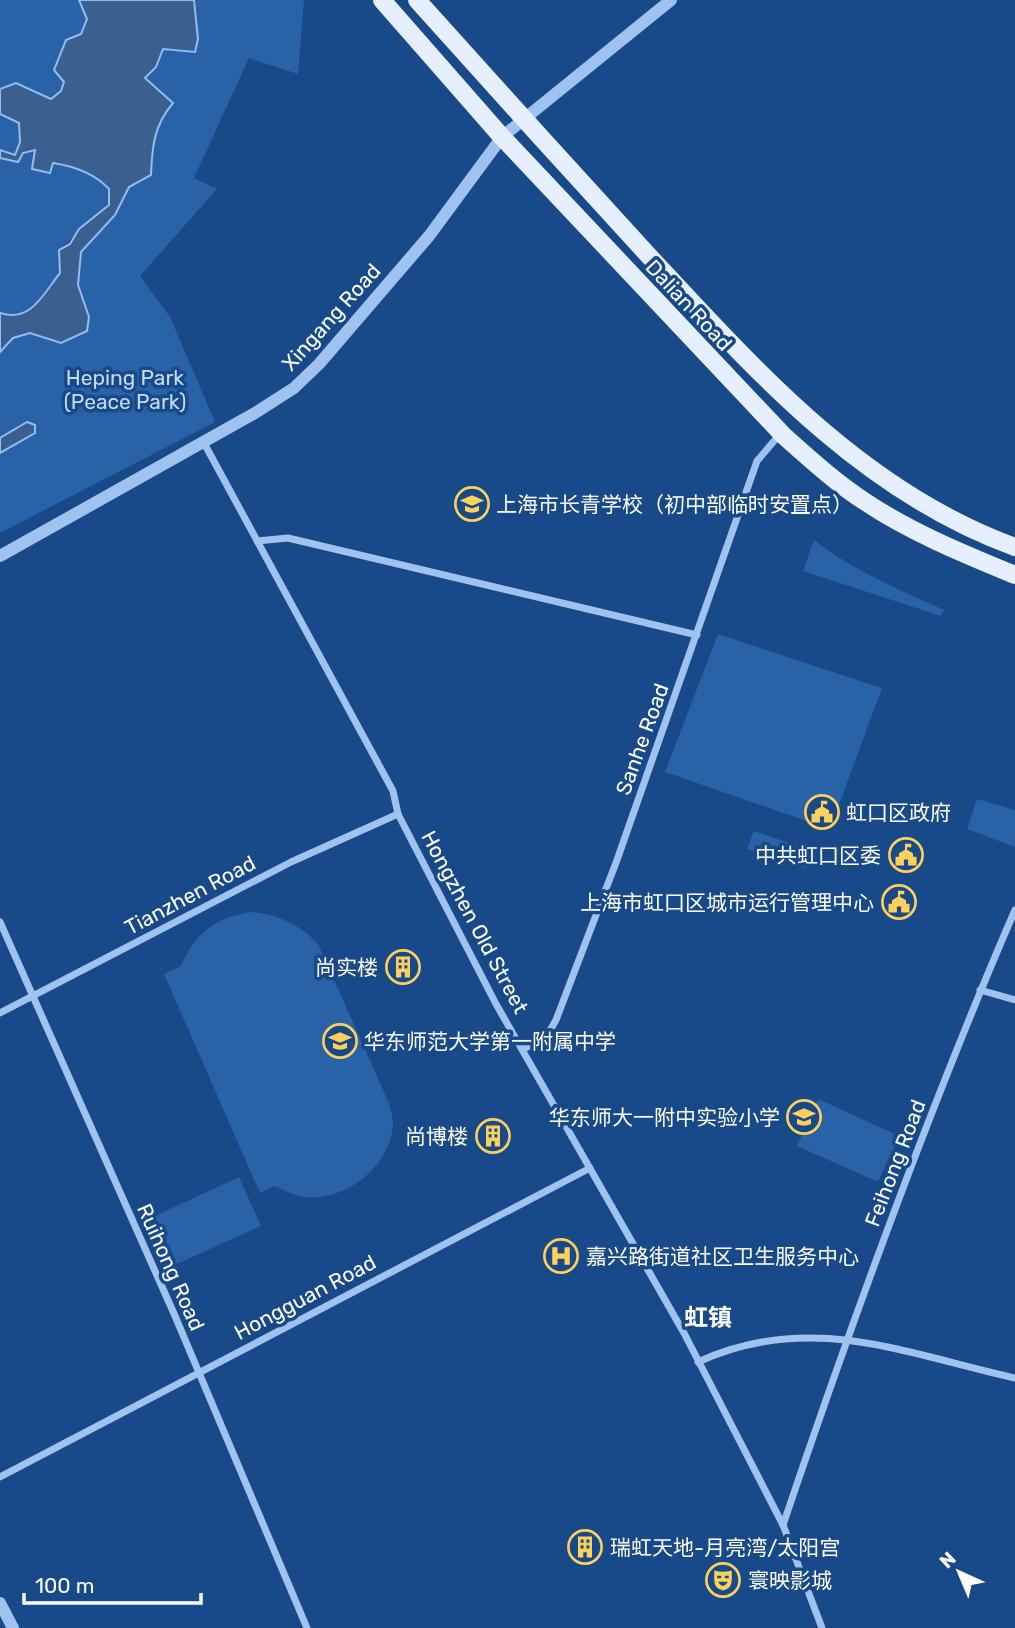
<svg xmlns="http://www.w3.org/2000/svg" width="1015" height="1628" font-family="Rubik,'Noto Sans SC',sans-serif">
<rect width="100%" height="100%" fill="#184988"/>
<g fill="#2a62a7">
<path d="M 0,0 L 79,0 L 87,19 L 81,34 L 66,40 L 54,70 L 64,82 L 61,91 L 51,99 L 3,86 L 0,89 Z"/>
<path d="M 194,0 L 304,0 L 298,74 L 249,58 L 194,178 L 217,189 L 140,276 L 170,317 L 215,422 L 0,533 L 0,453 L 13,448 L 7,435 L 0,438 L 0,352 C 13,331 35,330 54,342 L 89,317 L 78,285 L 81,252 L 115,215 L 129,187 L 151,175 L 154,137 L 163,115 L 145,78 L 156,67 L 163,49 L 175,52 L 197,14 Z"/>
<path d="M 0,114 L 19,123 L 20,142 L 15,156 L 0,150 Z"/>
<path d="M 35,150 L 33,168 L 51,172 L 52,163 C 73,166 95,174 109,189 L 109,205 L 59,250 L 60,272 L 27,314 L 12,317 L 0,313 L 0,158 L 18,162 L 23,153 Z"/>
<path d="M 814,540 C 854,571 898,589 944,610 L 941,616 L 803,571 Z"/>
<path d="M 718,634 L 882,688 L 830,829 L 665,772 Z"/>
<path d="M 977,799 L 1015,810 L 1015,847 L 967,829 Z"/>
<path d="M 754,831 L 810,850 L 805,868 L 747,849 Z"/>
<path d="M 254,912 C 281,916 300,925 318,944 L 388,1101 C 390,1108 393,1116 393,1123 C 392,1165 346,1202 305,1197 C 295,1196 284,1190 274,1186 L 260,1193 L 164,974 L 181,966 C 195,932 219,915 254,912 Z"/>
<path d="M 818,1099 L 899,1136 L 878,1182 L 797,1146 Z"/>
<path d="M 239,1177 L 261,1226 L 177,1264 L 155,1216 Z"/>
</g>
<g fill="#3b5f8e" stroke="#91bdf0" stroke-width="2">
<path d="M 79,0 L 194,0 L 198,39 L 195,52 L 163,49 L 156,67 L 145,78 L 173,103 C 154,125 152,147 151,175 L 129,187 L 115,215 L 81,252 L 78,285 L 89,317 L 87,331 L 61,343 L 30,333 L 13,338 L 0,352 L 0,313 C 31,323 43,294 60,273 L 59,250 L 70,244 L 79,229 L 109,205 L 109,189 C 95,174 73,166 53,163 L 50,173 L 32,169 L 35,150 L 23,153 L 18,162 L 0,158 L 0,150 L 15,155 L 20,142 L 19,123 L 0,114 L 0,89 L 16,83 L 51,99 L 61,91 L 64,82 L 54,70 L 66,40 L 81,34 L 87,19 Z"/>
<path d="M 27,422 L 35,425 L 35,433 L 0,453 L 0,438 Z"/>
</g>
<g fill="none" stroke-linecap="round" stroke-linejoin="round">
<g stroke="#9fc2ee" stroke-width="7">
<path d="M 204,443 L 393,791 L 398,814 L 496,1004 L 684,1333 L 783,1525 L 822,1628"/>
<path d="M 257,541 L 288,538 L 697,635"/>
<path d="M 0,922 L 175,1316 L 307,1628"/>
<path d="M 980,990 L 1015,1000"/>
<path d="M 0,1013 L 291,862 L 398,814"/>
<path d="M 524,1049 L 548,1034 L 556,1020 L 617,860 L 757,461 L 780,434"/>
<path d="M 698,1362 C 809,1311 903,1353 1015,1378"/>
<path d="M 0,1477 L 590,1168"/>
<path d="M 783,1525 C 853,1318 928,1111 1015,910"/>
</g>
<g stroke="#9fc2ee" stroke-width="12">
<path d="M 0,556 L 255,413 L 294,388 L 319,364 L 429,236 L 502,137 L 671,0"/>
<path d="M 0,1603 L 13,1628"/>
</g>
<g stroke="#e6efff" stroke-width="18">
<path d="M 382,0 L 502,137 L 784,436 C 810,459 835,482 864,501 C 910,532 964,554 1015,575"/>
<path d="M 417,0 C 494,86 571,171 649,256 C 756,371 863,492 1015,547"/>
</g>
</g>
<defs>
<g id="school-ring" transform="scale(1.75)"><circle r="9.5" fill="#184988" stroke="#ffd05c" stroke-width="1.5"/><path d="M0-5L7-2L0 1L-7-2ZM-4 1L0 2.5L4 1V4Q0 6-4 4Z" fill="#ffd05c"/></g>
<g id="civic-ring" transform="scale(1.75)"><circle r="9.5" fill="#184988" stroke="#ffd05c" stroke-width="1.5"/><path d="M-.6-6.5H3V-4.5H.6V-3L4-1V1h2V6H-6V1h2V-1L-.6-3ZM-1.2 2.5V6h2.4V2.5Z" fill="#ffd05c"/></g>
<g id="building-ring" transform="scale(1.75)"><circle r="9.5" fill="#184988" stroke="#ffd05c" stroke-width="1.5"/><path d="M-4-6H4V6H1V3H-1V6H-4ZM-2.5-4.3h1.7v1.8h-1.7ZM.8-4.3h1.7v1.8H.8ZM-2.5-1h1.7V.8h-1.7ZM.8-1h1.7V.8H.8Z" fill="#ffd05c"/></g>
<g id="hospital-ring" transform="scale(1.75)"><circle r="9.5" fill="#184988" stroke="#ffd05c" stroke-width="1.5"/><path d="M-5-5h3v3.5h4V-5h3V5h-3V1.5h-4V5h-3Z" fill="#ffd05c"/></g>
<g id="theatre-ring" transform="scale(1.75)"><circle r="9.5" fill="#184988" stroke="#ffd05c" stroke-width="1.5"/><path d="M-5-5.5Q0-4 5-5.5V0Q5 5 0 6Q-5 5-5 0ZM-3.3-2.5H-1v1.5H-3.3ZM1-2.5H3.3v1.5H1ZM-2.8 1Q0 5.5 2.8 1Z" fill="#ffd05c"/></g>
</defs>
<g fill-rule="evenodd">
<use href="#school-ring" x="472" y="504"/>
<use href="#civic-ring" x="822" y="812"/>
<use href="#civic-ring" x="906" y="855"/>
<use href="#civic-ring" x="899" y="902"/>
<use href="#building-ring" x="403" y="967"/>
<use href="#school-ring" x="340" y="1041"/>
<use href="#school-ring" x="804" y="1117"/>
<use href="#building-ring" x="493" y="1136"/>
<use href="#hospital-ring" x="561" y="1256"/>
<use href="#building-ring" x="585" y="1547"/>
<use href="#theatre-ring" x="723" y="1580"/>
</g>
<g text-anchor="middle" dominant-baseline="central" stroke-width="7" stroke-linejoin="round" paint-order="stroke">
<g font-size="21" fill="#fff" stroke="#184988">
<text transform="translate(689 305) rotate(47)">Dalian Road</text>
<text transform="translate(331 317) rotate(-48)">Xingang Road</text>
<text transform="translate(642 739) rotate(-70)">Sanhe Road</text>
<text transform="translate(190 895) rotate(-28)">Tianzhen Road</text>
<text transform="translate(475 922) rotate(62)">Hongzhen Old Street</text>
<text transform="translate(895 1163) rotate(-69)">Feihong Road</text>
<text transform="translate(171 1267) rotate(66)">Ruihong Road</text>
<text transform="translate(305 1297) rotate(-28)">Hongguan Road</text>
</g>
<g font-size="21" fill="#c5ddfa" stroke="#184988">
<text x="125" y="377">Heping Park<tspan x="125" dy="24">(Peace Park)</tspan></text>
</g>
<g font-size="21" fill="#fff" stroke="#184988" text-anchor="start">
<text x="496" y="504">上海市长青学校（初中部临时安置点）</text>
<text x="846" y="812">虹口区政府</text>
<text x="881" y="855" text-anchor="end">中共虹口区委</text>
<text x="874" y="902" text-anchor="end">上海市虹口区城市运行管理中心</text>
<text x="378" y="967" text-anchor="end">尚实楼</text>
<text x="364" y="1041">华东师范大学第一附属中学</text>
<text x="780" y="1117" text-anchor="end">华东师大一附中实验小学</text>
<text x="468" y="1136" text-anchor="end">尚博楼</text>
<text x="586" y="1256">嘉兴路街道社区卫生服务中心</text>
<text x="610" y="1547">瑞虹天地-月亮湾/太阳宫</text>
<text x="748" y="1580">寰映影城</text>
</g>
<g font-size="24" font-weight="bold" fill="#fff" stroke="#184988">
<text x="708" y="1318">虹镇</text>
</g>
</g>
<g transform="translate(959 1572) rotate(316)" stroke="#184988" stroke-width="5" paint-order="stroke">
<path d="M0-5L12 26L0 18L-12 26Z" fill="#ffffff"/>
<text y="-10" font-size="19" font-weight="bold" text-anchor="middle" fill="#ffffff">N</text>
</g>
<path d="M24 1593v10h177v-10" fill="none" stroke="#ffffff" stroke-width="3.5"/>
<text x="35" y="1593" font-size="21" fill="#ffffff" stroke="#184988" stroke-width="5" paint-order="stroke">100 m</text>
</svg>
